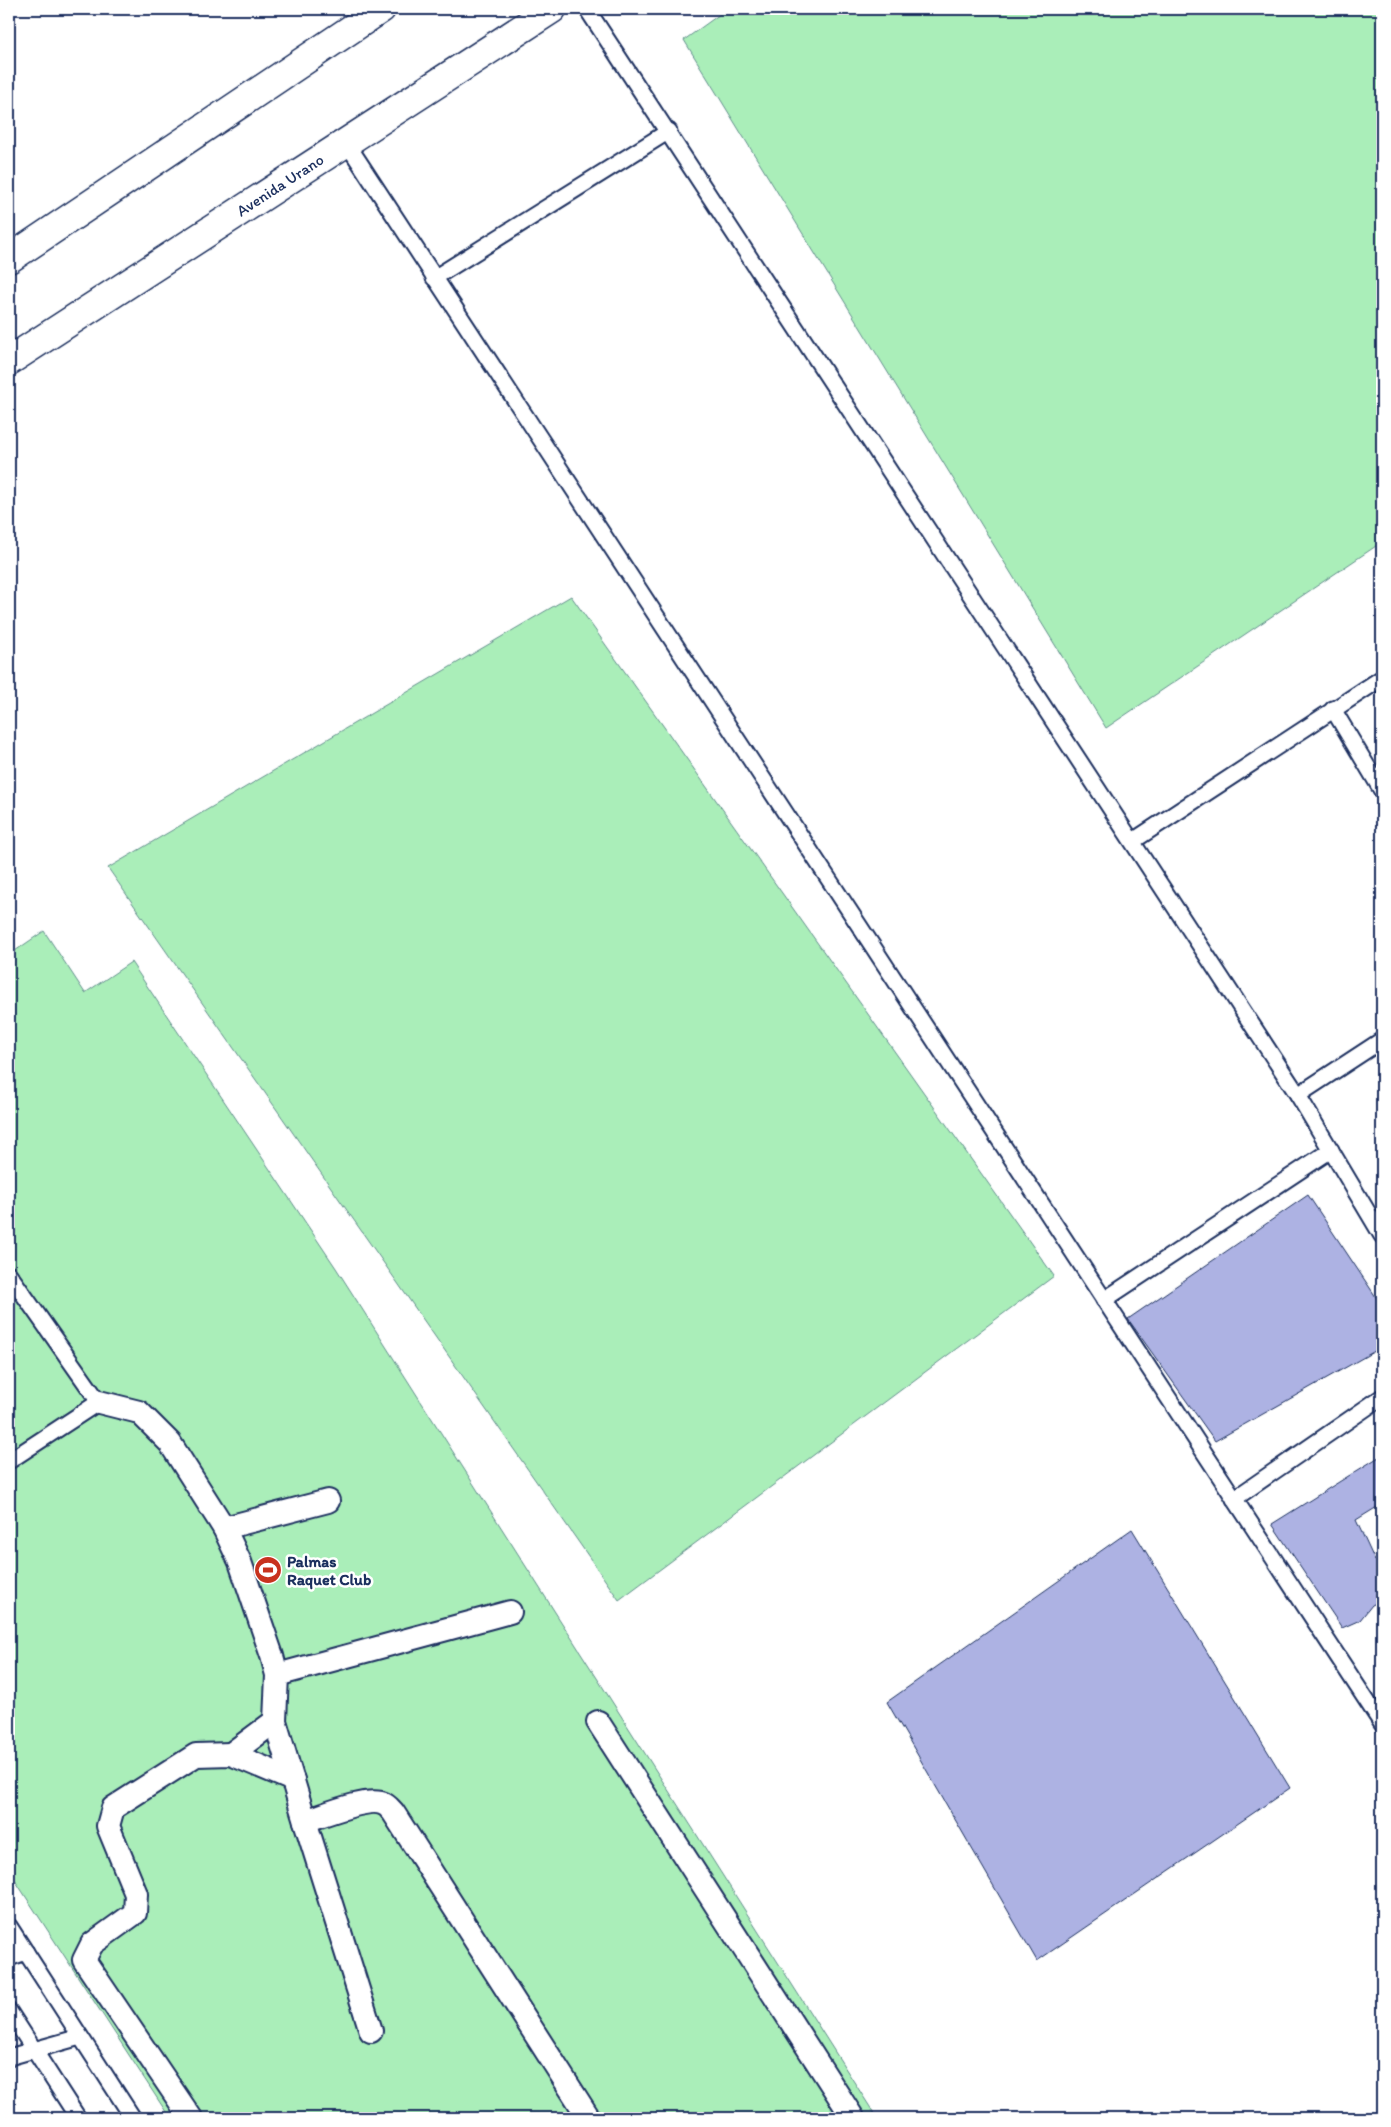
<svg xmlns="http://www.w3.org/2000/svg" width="1391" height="2127" font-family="Itim,sans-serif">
<rect width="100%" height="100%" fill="#fff"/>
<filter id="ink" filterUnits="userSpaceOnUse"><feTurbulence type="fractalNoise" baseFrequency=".02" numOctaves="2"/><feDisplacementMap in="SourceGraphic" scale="10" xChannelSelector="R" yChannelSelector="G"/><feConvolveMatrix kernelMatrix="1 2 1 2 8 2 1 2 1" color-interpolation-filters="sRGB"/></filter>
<g filter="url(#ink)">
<g fill="#aaeeb9" stroke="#628e8c">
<path d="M 727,9 L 1382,9 L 1382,542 L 1106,728 L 684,40 Z"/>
<path d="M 571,596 L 1054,1276 L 619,1600 L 108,868 Z"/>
<path d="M 44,931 L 85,993 L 131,962 L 336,1268 L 877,2118 L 170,2118 L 9,1871 L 9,955 Z"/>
</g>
<g fill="#adb2e3" stroke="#1b2f5e">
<path d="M 1308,1195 L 1382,1306 L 1382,1347 L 1215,1441 L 1128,1319 Z"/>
<path d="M 1382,1455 L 1382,1504 L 1356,1520 L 1375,1561 L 1382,1557 L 1382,1600 L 1372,1605 L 1360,1620 L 1342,1628 L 1272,1524 Z"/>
<path d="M 1132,1529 L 1290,1788 L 1037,1961 L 887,1702 Z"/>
</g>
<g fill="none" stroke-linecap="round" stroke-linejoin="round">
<g stroke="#1b2f5e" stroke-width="19">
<g id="service">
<path d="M 587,9 L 1298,1095 L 1382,1236"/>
<path d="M 346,142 L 1382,1724"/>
<path d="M 434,278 L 669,131"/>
<path d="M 1333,709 L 1382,791"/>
<path d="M 1133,841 L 1382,678"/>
<path d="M 1298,1095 L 1382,1040"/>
<path d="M 9,1274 L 99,1402 L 9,1461"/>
<path d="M 1104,1300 L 1331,1150"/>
<path d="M 1234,1499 L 1382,1397"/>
<path d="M 9,1926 L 133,2118"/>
<path d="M 9,1958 L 26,1952"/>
<path d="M 9,2011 L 78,2118"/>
<path d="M 9,2057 L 80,2037"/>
</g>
</g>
<g stroke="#1b2f5e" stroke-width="26">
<g id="pedestrian">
<path d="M 99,1402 L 139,1412 L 170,1443 L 224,1528 L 240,1562 L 272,1656 L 277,1675 L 275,1721 L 305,1821 C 321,1816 369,1796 384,1804 C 387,1805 390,1809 393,1812 L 589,2118"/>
<path d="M 224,1528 L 328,1501"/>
<path d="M 277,1675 L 510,1612"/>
<path d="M 598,1722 L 853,2118"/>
<path d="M 231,1754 L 275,1721"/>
<path d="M 305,1821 L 371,2031"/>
<path d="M 191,2118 L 84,1960 L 92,1944 L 135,1913 L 136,1894 L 108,1826 L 113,1808 L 196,1755 L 231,1754 L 293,1780"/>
</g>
</g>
<g stroke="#1b2f5e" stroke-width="31">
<g id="secondary">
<path d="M 9,259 L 381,9"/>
<path d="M 9,361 L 552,9"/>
</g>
</g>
<use href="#service" stroke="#fff" stroke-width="15"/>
<use href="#pedestrian" stroke="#fff" stroke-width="22"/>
<use href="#secondary" stroke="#fff" stroke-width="28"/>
</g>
</g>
<defs>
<g id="stadium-disc" transform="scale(1.4375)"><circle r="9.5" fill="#c8321e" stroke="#fff"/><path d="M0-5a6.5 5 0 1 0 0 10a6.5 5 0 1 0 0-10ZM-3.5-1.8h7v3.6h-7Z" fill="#fff"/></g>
</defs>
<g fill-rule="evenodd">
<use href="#stadium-disc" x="268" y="1570"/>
</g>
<g text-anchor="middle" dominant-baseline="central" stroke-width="5" stroke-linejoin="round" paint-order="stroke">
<g font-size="16" fill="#1b2f5e" stroke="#fff">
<text transform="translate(280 185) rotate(-33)">Avenida Urano</text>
</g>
<g font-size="16" font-weight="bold" fill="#1b2f5e" stroke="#fff" text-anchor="start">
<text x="287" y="1561">Palmas<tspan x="287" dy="18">Raquet Club</tspan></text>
</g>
</g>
<rect width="1391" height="2127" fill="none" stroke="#fff" stroke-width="30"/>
<rect x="15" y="15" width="1361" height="2097" fill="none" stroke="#1b2f5e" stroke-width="2" filter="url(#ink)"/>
</svg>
